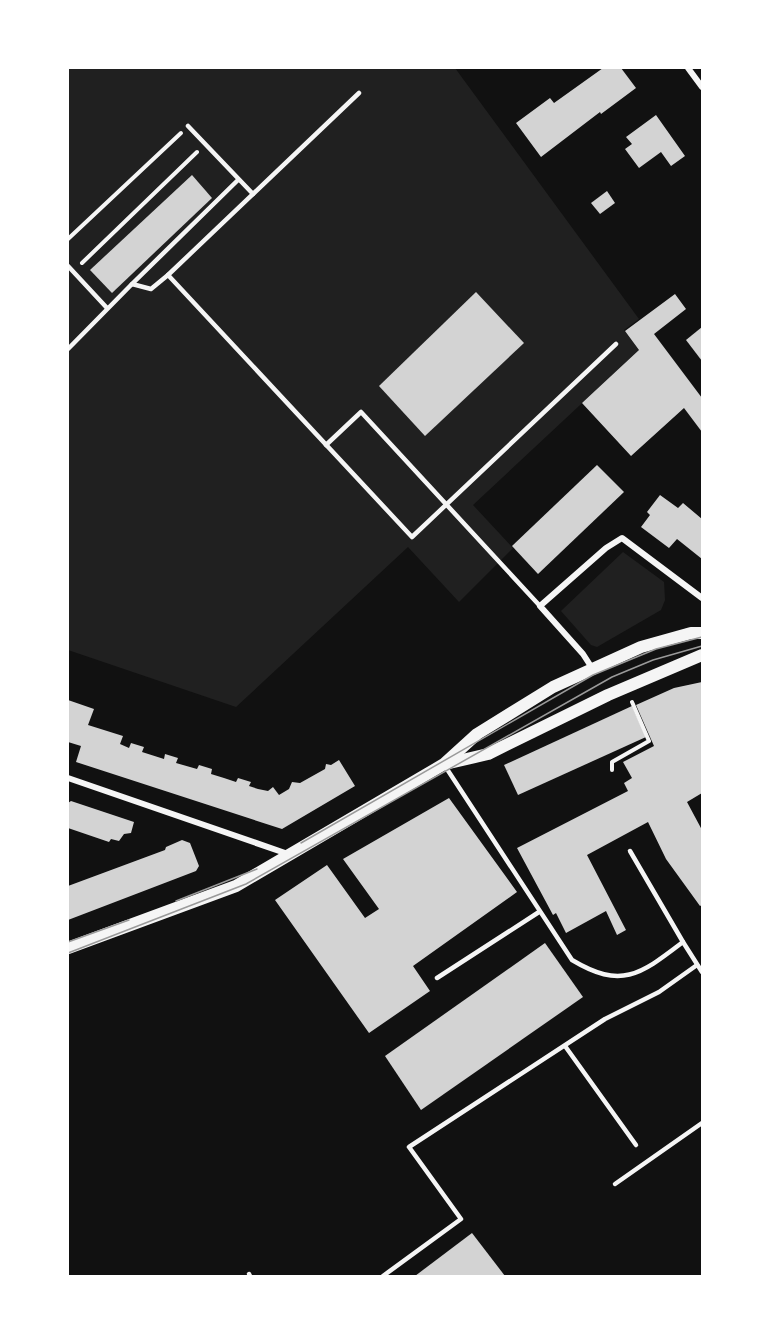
<svg xmlns="http://www.w3.org/2000/svg" width="770" height="1344" font-family="'PT Serif',serif">
<rect width="100%" height="100%" fill="#111"/>
<g fill="#202020">
<path d="M 68,68 L 455,68 L 639,319 L 624,330 L 639,350 L 473,505 L 513,548 L 459,602 L 408,547 L 236,707 L 68,650 Z"/>
<path d="M 623,552 L 664,582 L 665,600 L 661,610 L 597,647 L 591,645 L 561,611 Z"/>
</g>
<g fill="#d3d3d3">
<path d="M 603,68 L 621,68 L 636,88 L 601,114 L 600,112 L 541,157 L 516,123 L 550,98 L 554,103 Z"/>
<path d="M 656,115 L 685,156 L 671,166 L 661,152 L 639,168 L 625,149 L 632,144 L 626,137 Z"/>
<path d="M 192,175 L 212,198 L 112,293 L 90,270 Z"/>
<path d="M 607,191 L 615,203 L 600,214 L 591,203 Z"/>
<path d="M 476,292 L 524,343 L 425,436 L 379,386 Z"/>
<path d="M 675,294 L 686,309 L 654,334 L 702,398 L 702,432 L 684,408 L 631,456 L 582,403 L 639,350 L 625,331 Z"/>
<path d="M 702,327 L 702,361 L 686,340 Z"/>
<path d="M 597,465 L 624,492 L 538,574 L 512,546 Z"/>
<path d="M 660,495 L 678,508 L 683,503 L 702,519 L 702,559 L 677,539 L 669,548 L 641,527 L 650,515 L 647,512 Z"/>
<path d="M 702,682 L 702,793 L 687,802 L 702,830 L 702,905 L 700,906 L 666,859 L 648,822 L 587,855 L 626,930 L 617,935 L 606,911 L 566,933 L 556,913 L 553,915 L 517,848 L 628,791 L 624,783 L 632,778 L 623,762 L 654,746 L 636,705 L 674,688 Z"/>
<path d="M 68,700 L 94,709 L 88,725 L 123,736 L 120,744 L 129,748 L 131,743 L 144,747 L 142,752 L 164,759 L 165,754 L 178,758 L 176,763 L 197,769 L 199,765 L 212,769 L 211,774 L 224,778 L 236,782 L 238,778 L 251,782 L 249,786 L 258,789 L 268,791 L 273,787 L 279,795 L 289,789 L 292,782 L 300,783 L 325,769 L 326,764 L 331,765 L 339,760 L 355,786 L 282,829 L 76,762 L 81,746 L 68,742 Z"/>
<path d="M 632,706 L 646,737 L 518,795 L 504,765 Z"/>
<path d="M 449,798 L 517,892 L 413,966 L 430,991 L 369,1033 L 275,900 L 327,865 L 365,918 L 379,909 L 343,859 Z"/>
<path d="M 71,801 L 134,822 L 131,833 L 124,834 L 119,841 L 111,839 L 109,842 L 68,828 L 68,803 Z"/>
<path d="M 182,840 L 190,843 L 199,866 L 196,871 L 68,920 L 68,886 L 165,850 L 166,847 Z"/>
<path d="M 545,943 L 583,997 L 421,1110 L 385,1056 Z"/>
<path d="M 472,1233 L 505,1276 L 415,1276 Z"/>
</g>
<g fill="none" stroke-linecap="round" stroke-linejoin="round">
<g stroke="#f5f5f5" stroke-width="4">
<path d="M 68,239 L 181,133"/>
<path d="M 82,263 L 197,152"/>
<path d="M 612,770 L 612,762 L 649,741 L 632,702"/>
</g>
<g stroke="#f5f5f5" stroke-width="4.5">
<path d="M 188,126 L 253,194"/>
<path d="M 68,266 L 107,308"/>
<path d="M 168,275 L 412,537 L 616,344"/>
<path d="M 132,284 L 238,180"/>
<path d="M 68,349 L 132,284 L 151,289 L 168,275 L 359,93"/>
<path d="M 326,445 L 361,412 L 540,606"/>
<path d="M 445,766 L 572,960 C 622,990 641,974 683,942 L 702,972"/>
<path d="M 630,851 L 683,942"/>
<path d="M 437,978 L 539,912"/>
<path d="M 565,1046 L 636,1145"/>
<path d="M 615,1184 L 702,1123"/>
<path d="M 249,1274 L 250,1276"/>
<path d="M 383,1276 L 461,1219 L 409,1147 L 605,1019 L 659,992 L 697,965"/>
</g>
<g stroke="#f5f5f5" stroke-width="6">
<path d="M 688,68 L 702,87"/>
<path d="M 592,668 L 583,654 L 540,606 L 606,548 L 622,538 L 702,598"/>
<path d="M 68,778 L 288,854"/>
</g>
<g stroke="#f5f5f5" stroke-width="12">
<path d="M 445,764 L 488,754 L 608,695 L 702,655"/>
<path d="M 68,948 L 236,886 L 444,764 L 477,734 L 553,687 L 641,647 L 691,633 L 702,633"/>
</g>
<g stroke="#9a9a9a" stroke-width="1.5">
<path d="M 301,843 L 593,675 L 656,649 L 702,637"/>
<path d="M 176,901 L 257,869"/>
<path d="M 68,942 L 129,920"/>
<path d="M 68,953 L 246,884 L 612,677 L 653,660 L 702,646"/>
</g>
</g>
<rect width="770" height="1344" fill="none" stroke="#ffffff" stroke-width="138"/>
</svg>
